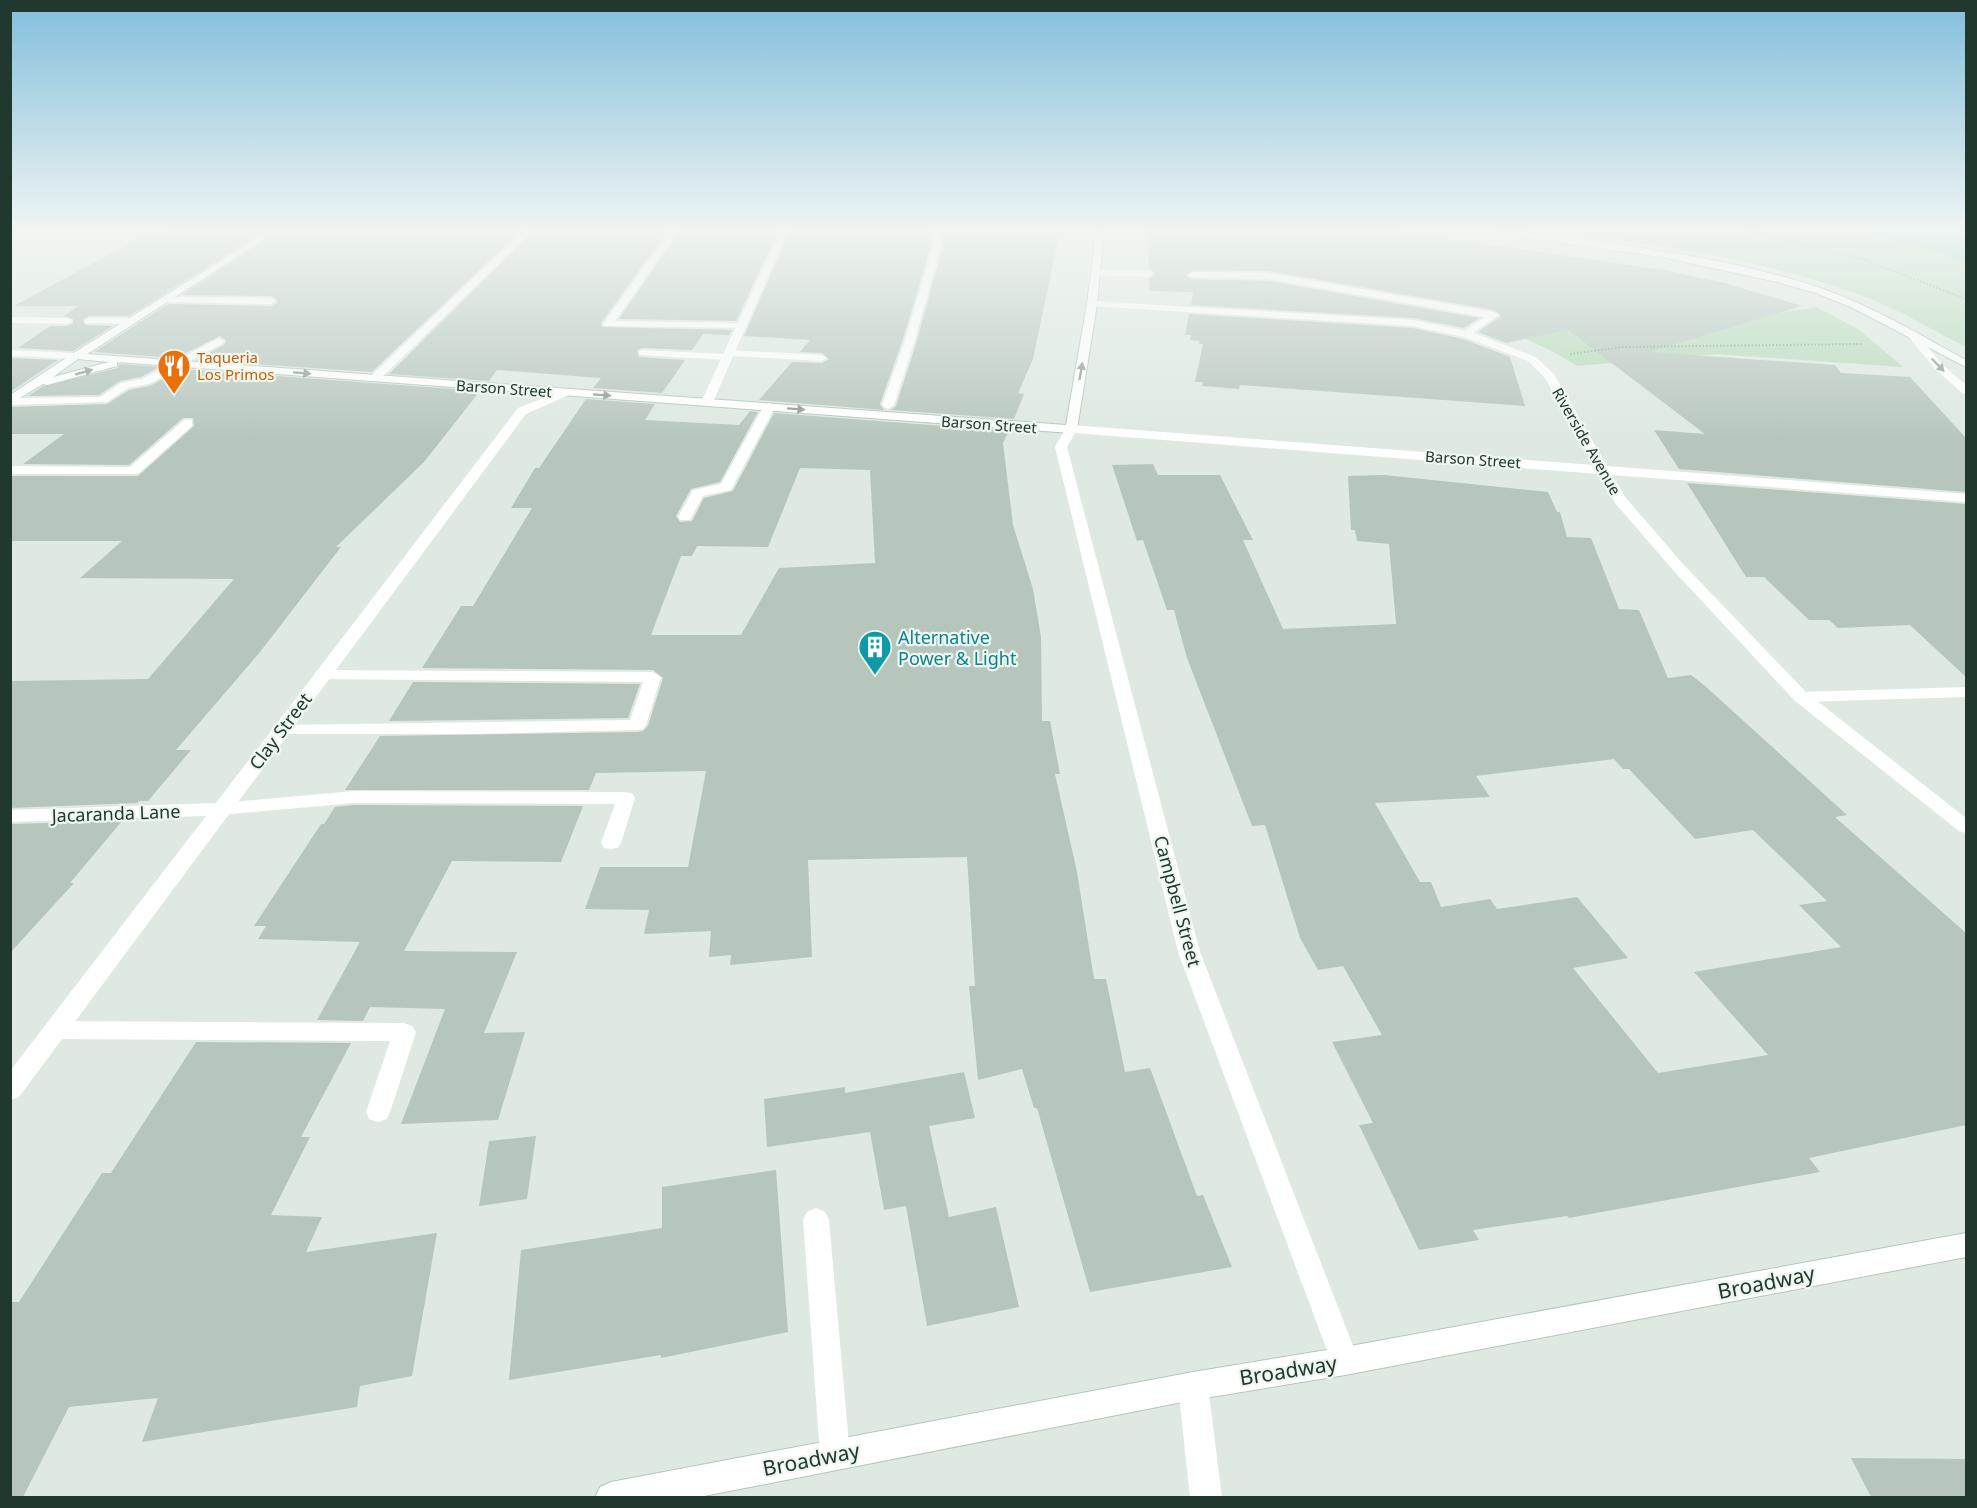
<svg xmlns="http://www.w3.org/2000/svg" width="1977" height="1508" font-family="'Noto Sans',sans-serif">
<rect width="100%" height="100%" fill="#dee9e2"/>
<g fill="#b7dab9">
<path d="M 1558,231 L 1966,231 L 1966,347 C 1934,331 1902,311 1868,298 C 1769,260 1663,246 1558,231 Z"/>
<path d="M 1816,307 L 1858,329 L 1903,367 L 1716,354 L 1577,366 L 1552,351 L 1521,337 L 1647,312 L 1688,327 Z"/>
</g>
<path fill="#86cdcb" d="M 1860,231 L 1966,231 L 1966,263 L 1911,243 Z"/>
<g fill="#b6c6bd" fill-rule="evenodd">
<path d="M 173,231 L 264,231 L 129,316 L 89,316 L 83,319 L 85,325 L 113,326 L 73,351 L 18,348 L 50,326 L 67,326 L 73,323 L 73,319 L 64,316 L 78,306 L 14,306 L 141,237 L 163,237 Z"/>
<path d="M 279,231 L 520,231 L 372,372 L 197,360 L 225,344 L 226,340 L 220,336 L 176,358 L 94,352 L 168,304 L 271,306 L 277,303 L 277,299 L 271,296 L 182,295 Z"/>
<path d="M 534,231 L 667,231 L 601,323 L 602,327 L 732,330 L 729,335 L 703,334 L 692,350 L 643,348 L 637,350 L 639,357 L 685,360 L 662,393 L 593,388 L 601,378 L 497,370 L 489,381 L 389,374 Z"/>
<path d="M 680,231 L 778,231 L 736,321 L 619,319 Z"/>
<path d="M 790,231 L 929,231 L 932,242 L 902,342 L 880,404 L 884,410 L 759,400 L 792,362 L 822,363 L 829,359 L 822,353 L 800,352 L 810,340 L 744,336 Z"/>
<path d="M 941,231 L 1059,235 L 1033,359 L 1018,393 L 1024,394 L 1014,419 L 891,410 L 896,406 L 916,344 L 944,243 Z"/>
<path d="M 1148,231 L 1396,231 L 1663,270 L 1725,283 L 1802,306 L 1649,352 L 1835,365 L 1841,373 L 1910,377 L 1966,438 L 1966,492 L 1679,469 L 1654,430 L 1705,434 L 1568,330 L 1506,343 L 1478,332 L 1501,316 L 1494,310 L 1268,271 L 1193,270 L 1186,275 L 1190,279 L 1268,281 L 1479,318 L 1464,328 L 1413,318 L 1191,305 L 1193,292 L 1150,291 L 1149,279 L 1156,273 L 1149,269 Z"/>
<path d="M 1189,314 L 1413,328 L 1463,339 L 1510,357 L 1525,406 L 1240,385 L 1239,389 L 1202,386 L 1203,382 L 1195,382 L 1203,344 L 1199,344 L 1200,341 L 1190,340 L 1191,335 L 1185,335 Z"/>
<path d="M 10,358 L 58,360 L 10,392 Z"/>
<path d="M 119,364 L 159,367 L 141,377 L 120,381 L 99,395 L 28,396 L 43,386 L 118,368 Z"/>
<path d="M 181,369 L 480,391 L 424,462 L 336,547 L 341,547 L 260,652 L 176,750 L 191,750 L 148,801 L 139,801 L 137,803 L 10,808 L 10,681 L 148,679 L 234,579 L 80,578 L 122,541 L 10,541 L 10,476 L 138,476 L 194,426 L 193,418 L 183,418 L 129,465 L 23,464 L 64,434 L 10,434 L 10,407 L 107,404 L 129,390 L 150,386 Z"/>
<path d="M 586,399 L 655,404 L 645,420 L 739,425 L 750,411 L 758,412 L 720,482 L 691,489 L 676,516 L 680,522 L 692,521 L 704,498 L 733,491 L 774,413 L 1009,431 L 1003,443 L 1013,525 L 1033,589 L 1041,637 L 1042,721 L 1050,721 L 1060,774 L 1055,774 L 1077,872 L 1094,979 L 1106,979 L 1125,1072 L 1150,1068 L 1197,1196 L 1203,1195 L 1232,1267 L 1090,1292 L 1037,1108 L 1034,1108 L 1022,1069 L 978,1080 L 969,986 L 975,986 L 967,857 L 808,860 L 812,957 L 730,965 L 731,955 L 709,957 L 711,931 L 644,934 L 649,910 L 585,909 L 600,867 L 688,867 L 706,771 L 596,773 L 589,790 L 345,790 L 380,736 L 637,732 L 643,731 L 648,726 L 663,678 L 653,670 L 422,668 L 461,606 L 473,606 L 532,508 L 511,508 L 535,468 L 539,468 ZM 800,468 L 870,470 L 875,563 L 779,568 L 741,635 L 651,635 L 681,556 L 692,556 L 697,546 L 768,547 Z"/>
<path d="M 1153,464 L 1158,475 L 1220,475 L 1253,540 L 1243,540 L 1283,629 L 1396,624 L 1389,544 L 1357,541 L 1355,530 L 1351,530 L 1348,476 L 1384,475 L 1548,492 L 1557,512 L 1560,512 L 1567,537 L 1591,538 L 1619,609 L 1639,610 L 1668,678 L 1691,675 L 1704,685 L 1847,815 L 1835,817 L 1966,933 L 1966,1125 L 1809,1158 L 1820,1172 L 1569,1218 L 1567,1216 L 1473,1230 L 1479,1240 L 1419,1250 L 1359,1125 L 1373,1123 L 1332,1042 L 1382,1035 L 1343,966 L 1318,970 L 1300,938 L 1265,825 L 1252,826 L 1187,658 L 1174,610 L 1167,610 L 1143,540 L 1137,541 L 1112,465 ZM 1614,759 L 1623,769 L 1629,769 L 1695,839 L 1753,830 L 1827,901 L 1799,905 L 1841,947 L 1694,972 L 1768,1055 L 1658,1073 L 1573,968 L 1628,958 L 1577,897 L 1497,909 L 1490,899 L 1441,907 L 1431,882 L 1420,882 L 1375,803 L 1490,797 L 1476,776 Z"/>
<path d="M 1687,483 L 1966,504 L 1966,677 L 1910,625 L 1838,628 L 1829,620 L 1809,620 L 1764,577 L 1746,577 Z"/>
<path d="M 413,682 L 640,684 L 628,718 L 389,721 Z"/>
<path d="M 354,805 L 583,806 L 561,862 L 452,861 L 404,951 L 517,952 L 484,1033 L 525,1032 L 498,1120 L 401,1124 L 445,1009 L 370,1007 L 363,1021 L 317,1020 L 360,942 L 258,939 L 266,926 L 254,926 L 321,824 L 324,824 L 335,807 Z"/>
<path d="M 122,821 L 70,883 L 74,883 L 10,953 L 10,824 Z"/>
<path d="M 196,1042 L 351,1043 L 301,1137 L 310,1137 L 271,1215 L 322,1217 L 306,1252 L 437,1233 L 412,1376 L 360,1386 L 357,1407 L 142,1442 L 158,1398 L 69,1407 L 23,1497 L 10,1497 L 10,1302 L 19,1302 L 102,1173 L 111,1173 Z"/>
<path d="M 964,1072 L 975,1118 L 929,1126 L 949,1217 L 996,1207 L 1019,1307 L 927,1326 L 906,1206 L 884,1210 L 870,1132 L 767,1147 L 764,1099 L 845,1087 L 845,1093 Z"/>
<path d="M 536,1136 L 527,1199 L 479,1206 L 489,1141 Z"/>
<path d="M 776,1170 L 788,1332 L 661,1358 L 661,1355 L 509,1380 L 521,1250 L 662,1228 L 662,1187 Z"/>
<path d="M 1851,1458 L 1966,1459 L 1966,1497 L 1871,1497 Z"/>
</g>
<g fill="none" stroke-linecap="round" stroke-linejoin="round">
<g stroke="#b1c8bb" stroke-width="2">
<g id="secondary">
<path d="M 268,231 L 277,231 L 87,354 L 1066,425 L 1087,304 L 1096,231 L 1104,231 L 1097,304 L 1077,429 L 1071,433 L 117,362 L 117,366 L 47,385 L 43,384 L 10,404 L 10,395 L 72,354 ZM 78,359 L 109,362 L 53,377 Z"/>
<path d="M 1498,231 L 1519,231 C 1620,245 1726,256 1823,289 C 1874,307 1920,335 1966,360 L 1966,367 L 1853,308 L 1816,293 L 1777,282 L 1662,257 L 1502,234 Z"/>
<path d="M 1966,1233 L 1966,1257 L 1345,1375 L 1193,1400 L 694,1498 L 595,1498 L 600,1487 L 611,1482 L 1193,1372 L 1345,1347 Z"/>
</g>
</g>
<g stroke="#7fac95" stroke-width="2" stroke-dasharray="1.5 2" stroke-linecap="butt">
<path d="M 1749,231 L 1865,260 L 1966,299"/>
<path d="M 1570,354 L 1622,347 L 1862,344"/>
</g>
<g fill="#fff" fill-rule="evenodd">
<path d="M 670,231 L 678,231 L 615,321 L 741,323 L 746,326 L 745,328 L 604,326 L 603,324 Z"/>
<path d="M 931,231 L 939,231 L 942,242 L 914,343 L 894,405 L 888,409 L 884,407 L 882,405 L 904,343 L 934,242 Z"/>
<path d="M 1095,270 L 1149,271 L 1154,274 L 1149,277 L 1092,275 L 1092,271 Z"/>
<path d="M 1193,272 L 1268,273 L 1494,312 L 1499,315 L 1467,337 L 1462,334 L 1463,332 L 1485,317 L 1268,279 L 1190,277 L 1188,275 Z"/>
<path d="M 164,297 L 271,298 L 276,301 L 271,304 L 161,302 L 159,300 Z"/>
<path d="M 10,317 L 67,318 L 72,321 L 67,324 L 10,323 Z"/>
<path d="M 89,318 L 131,318 L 136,321 L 131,324 L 85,323 L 84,321 Z"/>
<path d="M 219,338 L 224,341 L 223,343 L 149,384 L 128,388 L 107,402 L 10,405 L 10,398 L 100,397 L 121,383 L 142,379 Z"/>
<path d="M 643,350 L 724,354 L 729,350 L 822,355 L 827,358 L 822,361 L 732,356 L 727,360 L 639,355 L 639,351 Z"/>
<path d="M 769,403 L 775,407 L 731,490 L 703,496 L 690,520 L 680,520 L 678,517 L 693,490 L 721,484 L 763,407 Z"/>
<path d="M 188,419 L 192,420 L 192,426 L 138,474 L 10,474 L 10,466 L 130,467 L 184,420 Z"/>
<path d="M 322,670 L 653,672 L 661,677 L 646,725 L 643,729 L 637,730 L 479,734 L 274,734 L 271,730 L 274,726 L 280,725 L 630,720 L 643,682 L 316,679 L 314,675 L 316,671 Z"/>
<path d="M 1966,687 L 1966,697 L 1801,702 L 1795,701 L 1793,697 L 1795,693 L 1801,692 Z"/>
<path d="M 354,791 L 626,792 L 633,794 L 635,798 L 621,843 L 618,848 L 611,849 L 604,848 L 601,843 L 615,804 L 354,803 L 221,815 L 214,813 L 212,809 L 214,805 L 221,803 Z"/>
<path d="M 55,1021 L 404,1023 L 412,1026 L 416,1032 L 390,1112 L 387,1119 L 378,1122 L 369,1119 L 366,1112 L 390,1041 L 55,1039 L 47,1036 L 44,1030 L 47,1024 Z"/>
<path d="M 816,1208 L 825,1212 L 829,1220 L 850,1455 L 846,1466 L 835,1470 L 824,1466 L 820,1455 L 803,1220 L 807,1212 Z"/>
</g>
<g fill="#fff" fill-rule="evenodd">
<path d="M 29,231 L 39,231 L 10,246 L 10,239 Z"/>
<path d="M 523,231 L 532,231 L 378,381 L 370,381 L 370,377 Z"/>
<path d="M 780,231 L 788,231 L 713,402 L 707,405 L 703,404 L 701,402 Z"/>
<path d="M 1092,301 L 1413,320 L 1471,332 L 1536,357 L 1554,374 L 1607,466 L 1966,494 L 1966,502 L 1612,475 L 1626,498 L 1683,564 L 1807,693 L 1966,818 L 1966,833 L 1959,831 L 1795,701 L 1673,570 L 1615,503 L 1599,474 L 1075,433 L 1067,447 L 1200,952 L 1359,1361 L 1355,1371 L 1345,1375 L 1335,1371 L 1331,1361 L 1178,952 L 1055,447 L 1067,426 L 1071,425 L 1594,465 L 1545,378 L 1528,361 L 1464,337 L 1413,326 L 1089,306 L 1089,302 Z"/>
<path d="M 1913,333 L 1917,334 L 1943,365 L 1966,385 L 1966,394 L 1962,393 L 1935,369 L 1908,336 Z"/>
<path d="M 10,350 L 76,353 L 81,356 L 76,359 L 10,356 Z"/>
<path d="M 565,390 L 571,393 L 569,395 L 526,414 L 19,1097 L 10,1100 L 10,1071 L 206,816 L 10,822 L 10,810 L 216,803 L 518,408 Z"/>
<path d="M 1193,1372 L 1203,1376 L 1208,1386 L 1222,1498 L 1190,1498 L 1178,1386 L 1183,1376 Z"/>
</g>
<use href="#secondary" fill="#fff" fill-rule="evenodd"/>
</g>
<defs><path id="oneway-solid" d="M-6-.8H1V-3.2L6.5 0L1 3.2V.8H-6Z" transform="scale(1.5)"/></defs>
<g fill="#909c96">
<use href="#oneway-solid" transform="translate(1938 365) rotate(46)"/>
<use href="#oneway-solid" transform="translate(1081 371) rotate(-80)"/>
<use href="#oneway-solid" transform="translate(84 372) rotate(-16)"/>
<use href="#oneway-solid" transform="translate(302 373) rotate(4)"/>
<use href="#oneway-solid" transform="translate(602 395) rotate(4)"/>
<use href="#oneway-solid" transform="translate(796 409) rotate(4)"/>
</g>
<linearGradient id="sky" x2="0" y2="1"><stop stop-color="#81bedc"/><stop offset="0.52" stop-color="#f0f5f2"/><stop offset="1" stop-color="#f0f5f2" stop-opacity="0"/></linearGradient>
<rect width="1977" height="442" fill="url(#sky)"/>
<defs>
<g id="restaurant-pin" transform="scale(1.725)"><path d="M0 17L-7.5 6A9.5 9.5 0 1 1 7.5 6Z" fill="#e8710a" stroke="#eef6f0"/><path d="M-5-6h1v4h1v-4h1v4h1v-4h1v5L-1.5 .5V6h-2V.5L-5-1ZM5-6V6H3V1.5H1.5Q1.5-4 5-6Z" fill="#fff"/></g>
<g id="building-pin" transform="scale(1.725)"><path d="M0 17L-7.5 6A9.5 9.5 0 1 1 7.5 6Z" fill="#0f9aa8" stroke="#eef6f0"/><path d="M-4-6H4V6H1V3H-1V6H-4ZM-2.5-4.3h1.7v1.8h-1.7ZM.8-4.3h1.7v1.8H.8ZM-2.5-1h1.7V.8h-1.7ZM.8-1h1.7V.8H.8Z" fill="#fff"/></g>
</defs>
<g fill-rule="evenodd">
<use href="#restaurant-pin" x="174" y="366"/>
<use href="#building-pin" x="875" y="647"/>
</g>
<g text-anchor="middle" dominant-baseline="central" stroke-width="4.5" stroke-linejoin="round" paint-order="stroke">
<g font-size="15" fill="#c56008" stroke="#eef6f0" text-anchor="start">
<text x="197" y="357">Taqueria<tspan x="197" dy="17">Los Primos</tspan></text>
</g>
<g font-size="15" fill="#20382d" stroke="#eef6f0">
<text transform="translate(504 388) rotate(4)">Barson Street</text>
<text transform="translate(989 424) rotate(4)">Barson Street</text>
<text transform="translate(1587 441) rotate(60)">Riverside Avenue</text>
<text transform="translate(1473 459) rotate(4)">Barson Street</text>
</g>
<g font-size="18" fill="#0d838f" stroke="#eef6f0" text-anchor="start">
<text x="898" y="637">Alternative<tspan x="898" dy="21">Power &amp; Light</tspan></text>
</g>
<g font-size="18" fill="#20382d" stroke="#eef6f0">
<text transform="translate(280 731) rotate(-53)">Clay Street</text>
<text transform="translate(116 813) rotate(-2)">Jacaranda Lane</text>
<text transform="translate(1178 901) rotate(75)">Campbell Street</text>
</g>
<g font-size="21" fill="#20382d" stroke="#eef6f0">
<text transform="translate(1766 1282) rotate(-11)">Broadway</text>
<text transform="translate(1288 1370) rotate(-9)">Broadway</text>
<text transform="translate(811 1459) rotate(-11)">Broadway</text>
</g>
</g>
<rect width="1977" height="1508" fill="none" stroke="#20382d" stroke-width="24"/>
</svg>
